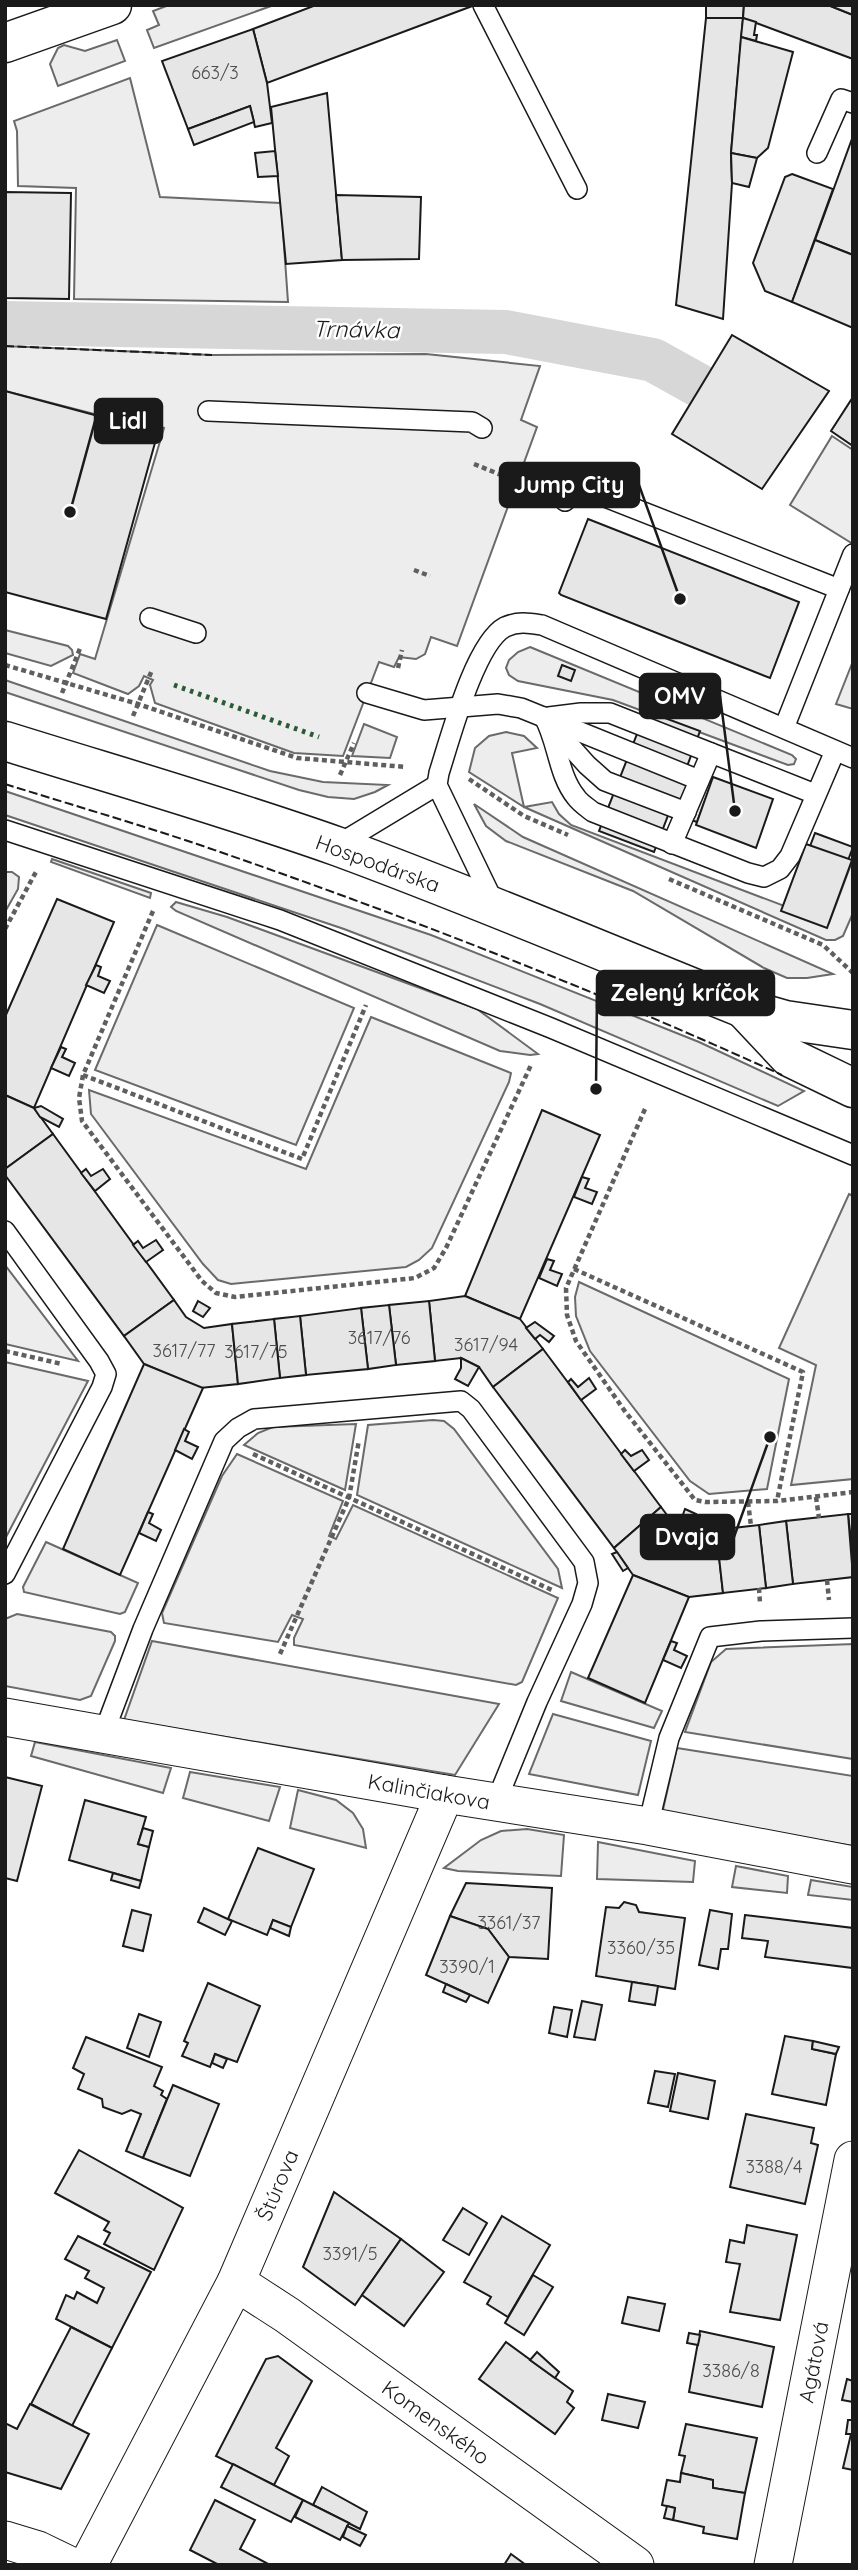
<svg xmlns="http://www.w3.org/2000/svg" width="858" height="2570" font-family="Quicksand,sans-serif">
<rect width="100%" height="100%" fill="#fff"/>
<g fill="#ededed" stroke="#6a6a6a" stroke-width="2">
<path d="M 169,5 L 274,5 L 154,48 L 147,30 L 159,25 L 153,11 Z"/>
<path d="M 117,40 L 125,61 L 58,86 L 50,64 L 58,48 L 64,45 L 85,51 Z"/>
<path d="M 130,78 L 160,197 L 281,203 L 288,302 L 74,299 L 76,188 L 18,186 L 17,131 L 14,121 Z"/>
<path d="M 5,346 L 212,355 L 426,354 L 540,366 L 521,420 L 537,427 L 457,646 L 431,637 L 425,654 L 416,659 L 399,657 L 394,667 L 379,662 L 343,756 L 294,753 L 155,703 L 150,685 L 153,680 L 144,676 L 139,686 L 128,694 L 73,673 L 80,654 L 95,659 L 164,428 L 101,408 L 98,415 L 5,391 Z"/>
<path d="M 832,436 L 853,450 L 853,544 L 790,505 Z"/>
<path d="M 5,630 L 68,646 L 72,650 L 73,655 L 51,666 L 5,653 Z"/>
<path d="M 530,647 L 792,755 L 796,759 L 794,764 L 788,765 L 613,700 L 518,681 L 509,675 L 506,668 L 509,660 L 518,652 Z"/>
<path d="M 853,661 L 853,709 L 836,704 Z"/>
<path d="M 5,680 L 270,771 L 323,782 L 388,785 L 375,792 L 354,799 L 328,797 L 299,790 L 5,692 Z"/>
<path d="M 364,724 L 397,737 L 390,758 L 352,756 Z"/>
<path d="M 506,732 L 524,736 L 537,748 L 512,753 L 524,807 L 552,802 L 559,814 L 571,825 L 829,923 L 853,859 L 853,913 L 843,936 L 835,940 L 826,940 L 524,807 L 469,772 L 475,748 L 489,736 Z"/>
<path d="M 5,791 L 431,935 L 699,1042 L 804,1091 L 778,1106 L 540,1004 L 344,929 L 5,815 Z"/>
<path d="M 474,804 L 523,837 L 833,974 L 807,978 L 787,978 L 764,968 L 633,891 L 506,841 L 486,826 Z"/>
<path d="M 52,859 L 151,893 L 150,898 L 51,862 Z"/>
<path d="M 5,872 L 12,872 L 19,877 L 18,889 L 5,912 Z"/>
<path d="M 176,902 L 227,917 L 477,1009 L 538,1054 L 530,1055 L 500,1051 L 176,911 L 171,907 Z"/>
<path d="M 157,925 L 354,1008 L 296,1145 L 95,1070 Z"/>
<path d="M 371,1017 L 511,1073 L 509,1082 L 432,1248 L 419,1260 L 406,1267 L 231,1284 L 218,1280 L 203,1264 L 91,1114 L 89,1090 L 306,1169 Z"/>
<path d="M 849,1194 L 853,1196 L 853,1479 L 791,1485 L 816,1365 L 779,1348 Z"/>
<path d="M 5,1265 L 78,1361 L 5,1344 Z"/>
<path d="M 579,1282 L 789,1379 L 767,1489 L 709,1494 L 690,1481 L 590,1351 L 576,1316 L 575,1297 Z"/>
<path d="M 5,1362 L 88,1381 L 5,1539 Z"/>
<path d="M 433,1420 L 444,1421 L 454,1429 L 558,1569 L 562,1588 L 357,1495 L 368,1425 Z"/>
<path d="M 356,1424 L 345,1490 L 244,1445 L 258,1433 L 273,1427 Z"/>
<path d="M 237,1454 L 343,1501 L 329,1536 L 336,1539 L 353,1505 L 558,1598 L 522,1682 L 516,1685 L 294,1645 L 294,1638 L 303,1619 L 292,1615 L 278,1642 L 164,1623 L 162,1613 L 222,1476 Z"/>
<path d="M 46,1542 L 138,1583 L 125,1612 L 120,1614 L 24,1592 L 23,1587 Z"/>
<path d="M 17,1614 L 111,1632 L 115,1636 L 115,1641 L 91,1696 L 80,1700 L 5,1686 L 5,1619 Z"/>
<path d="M 152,1641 L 499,1704 L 455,1775 L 124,1720 Z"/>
<path d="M 853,1644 L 853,1759 L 685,1732 L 711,1662 L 726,1649 Z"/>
<path d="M 571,1672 L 662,1711 L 654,1728 L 561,1701 Z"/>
<path d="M 553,1714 L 651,1741 L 638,1795 L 529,1774 Z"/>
<path d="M 35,1742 L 171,1768 L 163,1793 L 31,1756 Z"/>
<path d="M 677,1748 L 853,1776 L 853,1846 L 662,1814 Z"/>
<path d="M 190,1772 L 280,1787 L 269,1821 L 183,1798 Z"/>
<path d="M 298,1790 L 336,1800 L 353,1813 L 363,1829 L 366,1848 L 290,1828 Z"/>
<path d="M 527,1829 L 564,1835 L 561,1876 L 458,1871 L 444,1868 L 481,1840 L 501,1831 Z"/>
<path d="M 598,1842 L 695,1861 L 693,1882 L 597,1879 Z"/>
<path d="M 736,1866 L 788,1876 L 787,1893 L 732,1887 Z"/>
<path d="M 811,1880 L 853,1887 L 853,1900 L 808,1895 Z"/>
</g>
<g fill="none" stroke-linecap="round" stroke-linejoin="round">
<path stroke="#d7d7d7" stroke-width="44" d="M 5,323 L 506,332 L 653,360 L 698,385"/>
</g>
<g fill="#e6e6e6" stroke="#1a1a1a" stroke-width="2">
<path d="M 316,5 L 475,5 L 267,83 L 253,29 Z"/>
<path d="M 706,5 L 744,5 L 743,18 L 706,18 Z"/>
<path d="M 744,5 L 828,5 L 853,15 L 853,59 L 743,18 Z"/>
<path d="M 828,5 L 853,5 L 853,15 Z"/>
<path d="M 706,18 L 743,18 L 731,153 L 732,183 L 723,319 L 676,305 Z"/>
<path d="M 743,18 L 756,22 L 754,35 L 757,35 L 756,41 L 741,37 Z"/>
<path d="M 253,29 L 267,83 L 272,123 L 255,127 L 250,106 L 188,129 L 162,61 Z"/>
<path d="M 741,37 L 793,52 L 768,148 L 757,158 L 731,153 Z"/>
<path d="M 327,93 L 342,260 L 286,264 L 271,107 Z"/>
<path d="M 250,106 L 254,122 L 194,145 L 188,129 Z"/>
<path d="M 853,136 L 853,255 L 815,240 Z"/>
<path d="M 275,151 L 278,176 L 258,177 L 255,153 Z"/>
<path d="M 731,153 L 757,158 L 749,187 L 732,183 Z"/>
<path d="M 792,174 L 833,189 L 792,302 L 765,291 L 753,263 L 785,177 Z"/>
<path d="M 5,192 L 71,193 L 69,299 L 5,298 Z"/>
<path d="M 336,195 L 421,197 L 419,259 L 342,260 Z"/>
<path d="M 815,240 L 853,255 L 853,328 L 792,302 Z"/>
<path d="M 732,335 L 829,391 L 762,489 L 672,434 Z"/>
<path d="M 5,391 L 158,432 L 106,619 L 5,592 Z"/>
<path d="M 853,397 L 853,446 L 831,431 Z"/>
<path d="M 588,519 L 799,602 L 770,678 L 561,595 L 559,593 Z"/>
<path d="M 562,665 L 575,670 L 571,681 L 558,676 Z"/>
<path d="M 646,711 L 700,731 L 685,772 L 712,782 L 697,822 L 669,813 L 654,852 L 599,831 Z"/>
<path d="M 713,777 L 773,799 L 756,848 L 696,825 Z"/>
<path d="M 815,833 L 853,847 L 847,863 L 809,849 Z"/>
<path d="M 806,844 L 852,860 L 827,928 L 781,911 Z"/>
<path d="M 57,899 L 114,922 L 34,1108 L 5,1095 L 5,1017 Z"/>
<path d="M 96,965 L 101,967 L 98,976 L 110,981 L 104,993 L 86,985 Z"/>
<path d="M 61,1047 L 66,1049 L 62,1057 L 75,1063 L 69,1076 L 51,1068 Z"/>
<path d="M 5,1095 L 34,1108 L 53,1134 L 5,1169 Z"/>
<path d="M 41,1106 L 63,1119 L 59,1127 L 40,1117 L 34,1108 Z"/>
<path d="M 542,1110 L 600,1135 L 520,1319 L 465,1296 Z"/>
<path d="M 53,1134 L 174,1300 L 124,1336 L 5,1175 L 5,1169 Z"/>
<path d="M 86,1169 L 91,1176 L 103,1169 L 110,1179 L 95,1191 L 81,1173 Z"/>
<path d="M 582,1177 L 589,1179 L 585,1188 L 597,1192 L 592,1204 L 574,1197 Z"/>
<path d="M 156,1240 L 163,1250 L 146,1262 L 133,1245 L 138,1241 L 143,1248 Z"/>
<path d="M 547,1259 L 554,1261 L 550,1270 L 562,1274 L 557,1286 L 539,1278 Z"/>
<path d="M 465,1296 L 520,1319 L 543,1349 L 493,1387 L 479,1367 L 461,1358 L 435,1361 L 429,1301 Z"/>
<path d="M 174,1300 L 186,1317 L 204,1328 L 232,1324 L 238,1384 L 200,1388 L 144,1364 L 124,1336 Z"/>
<path d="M 198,1301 L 210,1308 L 203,1317 L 193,1311 Z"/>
<path d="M 429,1301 L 435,1361 L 396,1365 L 389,1305 Z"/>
<path d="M 389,1305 L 396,1365 L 368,1369 L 361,1308 Z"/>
<path d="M 361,1308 L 368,1369 L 306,1375 L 300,1316 Z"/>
<path d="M 300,1316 L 306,1375 L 280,1378 L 274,1319 Z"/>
<path d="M 274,1319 L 280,1378 L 238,1384 L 232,1324 Z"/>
<path d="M 535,1322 L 554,1336 L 549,1342 L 540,1335 L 535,1339 L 526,1328 Z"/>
<path d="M 543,1349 L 661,1507 L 614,1548 L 493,1387 Z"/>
<path d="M 461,1358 L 479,1367 L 468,1386 L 455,1379 L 461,1368 Z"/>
<path d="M 144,1364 L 203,1388 L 120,1575 L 63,1549 Z"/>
<path d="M 589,1378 L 596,1389 L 581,1400 L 568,1382 L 571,1379 L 578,1387 Z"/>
<path d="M 184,1429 L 189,1432 L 185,1441 L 198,1447 L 192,1459 L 175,1450 Z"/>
<path d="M 625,1450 L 631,1456 L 642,1450 L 649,1460 L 634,1471 L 621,1454 Z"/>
<path d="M 661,1507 L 676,1527 L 694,1533 L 716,1530 L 723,1593 L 689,1597 L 633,1575 L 628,1568 L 614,1548 Z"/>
<path d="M 685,1509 L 696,1514 L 691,1524 L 681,1520 Z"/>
<path d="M 148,1512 L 153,1514 L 149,1523 L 161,1530 L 156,1541 L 139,1533 Z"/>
<path d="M 848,1514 L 853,1514 L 853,1558 Z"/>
<path d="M 848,1514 L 853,1577 L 793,1584 L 786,1521 Z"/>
<path d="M 786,1521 L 793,1584 L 766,1588 L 759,1525 Z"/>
<path d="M 759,1525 L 766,1588 L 723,1593 L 716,1530 Z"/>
<path d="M 617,1552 L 628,1568 L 623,1571 L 612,1554 Z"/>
<path d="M 633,1575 L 689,1597 L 645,1703 L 588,1678 Z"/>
<path d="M 671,1641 L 677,1643 L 674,1650 L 687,1656 L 681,1668 L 663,1660 Z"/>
<path d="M 5,1777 L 42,1786 L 17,1881 L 5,1878 Z"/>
<path d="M 85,1800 L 146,1817 L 138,1844 L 149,1847 L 141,1881 L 69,1860 Z"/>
<path d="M 143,1828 L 153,1831 L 149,1847 L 138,1844 Z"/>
<path d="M 258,1848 L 314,1869 L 291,1927 L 273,1920 L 267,1935 L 228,1919 Z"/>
<path d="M 113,1873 L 141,1881 L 139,1888 L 111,1880 Z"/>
<path d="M 466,1883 L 552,1888 L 548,1959 L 509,1957 L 488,1929 L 450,1916 Z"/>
<path d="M 624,1902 L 636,1905 L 639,1912 L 685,1918 L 675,1989 L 596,1976 L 606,1907 L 619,1908 Z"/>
<path d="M 204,1908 L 232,1921 L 225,1935 L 198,1922 Z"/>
<path d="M 132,1910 L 151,1915 L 143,1951 L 123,1946 Z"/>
<path d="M 710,1910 L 732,1914 L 728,1949 L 721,1949 L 718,1969 L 699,1965 Z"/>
<path d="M 745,1915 L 853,1928 L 853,1968 L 765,1957 L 768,1941 L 742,1938 Z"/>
<path d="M 450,1916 L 488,1929 L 509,1957 L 488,2003 L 426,1975 Z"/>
<path d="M 273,1920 L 291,1927 L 289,1936 L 270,1928 Z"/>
<path d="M 632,1982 L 658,1986 L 655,2005 L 629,2001 Z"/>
<path d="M 208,1983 L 260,2006 L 237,2062 L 215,2054 L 210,2067 L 182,2056 L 188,2043 L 184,2041 Z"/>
<path d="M 446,1984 L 470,1995 L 466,2002 L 443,1992 Z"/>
<path d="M 582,2001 L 602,2005 L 595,2040 L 574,2037 Z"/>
<path d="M 554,2007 L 572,2010 L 567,2037 L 549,2033 Z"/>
<path d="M 139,2014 L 161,2022 L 149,2057 L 127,2048 Z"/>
<path d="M 785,2036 L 813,2041 L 812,2049 L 836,2054 L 826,2105 L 772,2094 Z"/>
<path d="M 86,2037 L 162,2067 L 154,2086 L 163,2091 L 161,2095 L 167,2099 L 143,2158 L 126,2151 L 141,2114 L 131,2110 L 122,2114 L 103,2107 L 102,2099 L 78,2089 L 84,2074 L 73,2068 Z"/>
<path d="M 813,2041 L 839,2047 L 836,2054 L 812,2049 Z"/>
<path d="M 215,2054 L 227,2059 L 223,2068 L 212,2063 Z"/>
<path d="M 655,2071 L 675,2074 L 668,2107 L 648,2103 Z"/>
<path d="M 678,2073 L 715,2081 L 708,2119 L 670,2111 Z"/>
<path d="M 173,2085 L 219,2104 L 190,2176 L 143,2158 Z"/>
<path d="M 746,2114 L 814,2128 L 811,2143 L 818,2145 L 805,2204 L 730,2187 Z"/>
<path d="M 79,2150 L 183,2208 L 154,2270 L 104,2244 L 110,2233 L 104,2230 L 109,2222 L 55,2193 Z"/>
<path d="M 334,2192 L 401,2239 L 355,2305 L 303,2267 Z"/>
<path d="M 463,2208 L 487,2223 L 469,2255 L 443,2240 Z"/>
<path d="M 502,2216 L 550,2245 L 508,2317 L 487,2304 L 491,2297 L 464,2282 Z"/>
<path d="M 747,2225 L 797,2235 L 780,2320 L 730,2312 L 740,2264 L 726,2262 L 730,2240 L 744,2243 Z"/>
<path d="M 78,2236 L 151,2272 L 112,2348 L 56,2319 L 66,2295 L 74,2299 L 77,2292 L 97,2303 L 104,2288 L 85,2278 L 89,2271 L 65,2259 Z"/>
<path d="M 401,2239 L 444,2272 L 404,2326 L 362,2295 Z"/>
<path d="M 533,2275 L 553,2287 L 524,2335 L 505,2323 Z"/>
<path d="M 628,2297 L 665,2304 L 659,2331 L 622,2323 Z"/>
<path d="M 71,2327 L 112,2348 L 72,2426 L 31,2404 Z"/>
<path d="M 700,2331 L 774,2347 L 762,2407 L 689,2392 Z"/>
<path d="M 689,2333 L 700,2335 L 698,2345 L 687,2343 Z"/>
<path d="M 506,2342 L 573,2391 L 567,2402 L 574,2408 L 555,2434 L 479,2379 Z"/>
<path d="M 537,2352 L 559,2372 L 555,2378 L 530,2360 Z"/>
<path d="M 278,2356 L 312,2381 L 276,2448 L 289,2456 L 274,2485 L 216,2456 L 266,2359 Z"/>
<path d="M 847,2379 L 853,2381 L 853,2402 L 842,2400 Z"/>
<path d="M 608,2394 L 645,2402 L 638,2428 L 602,2420 Z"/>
<path d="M 30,2404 L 89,2434 L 61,2489 L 5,2472 L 5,2423 L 17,2429 Z"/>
<path d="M 848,2420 L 853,2420 L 853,2470 L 843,2468 L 851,2434 L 846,2434 Z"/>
<path d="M 686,2424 L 757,2438 L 745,2493 L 713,2488 L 713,2480 L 681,2473 L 685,2456 L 679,2455 Z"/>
<path d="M 233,2464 L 303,2500 L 291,2522 L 221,2487 Z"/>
<path d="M 681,2473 L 713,2480 L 713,2488 L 745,2493 L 737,2539 L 703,2533 L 704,2527 L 673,2520 L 675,2508 L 662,2505 L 667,2480 L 680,2482 Z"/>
<path d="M 322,2487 L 367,2512 L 360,2529 L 313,2505 Z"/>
<path d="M 215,2500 L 255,2520 L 240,2549 L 270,2565 L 219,2565 L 190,2550 Z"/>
<path d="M 303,2500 L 349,2523 L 340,2540 L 295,2517 Z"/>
<path d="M 667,2506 L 675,2508 L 673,2520 L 664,2518 Z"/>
<path d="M 347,2526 L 366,2535 L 360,2546 L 343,2537 Z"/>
<path d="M 511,2554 L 526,2565 L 504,2565 Z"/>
</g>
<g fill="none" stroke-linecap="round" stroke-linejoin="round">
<g stroke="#1a1a1a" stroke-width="22">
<g id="lane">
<path d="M 483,5 L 577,189"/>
<path d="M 817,153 L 841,99 L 853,103"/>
<path d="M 208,411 L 472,422 L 482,428"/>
<path d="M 565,501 L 572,484 L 839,589"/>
<path d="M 150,618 L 196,633"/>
<path d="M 367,693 L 424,710 L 498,704 L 521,708 L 699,780"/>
<path d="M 544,717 C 558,742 558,775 576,797 C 580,803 588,808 593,812 L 748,873 L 764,877 L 780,869 L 790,856 L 835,751"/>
<path d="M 549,717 L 581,713 L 610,713 L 815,794"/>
<path d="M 554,728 L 587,765 L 605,781 L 686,812"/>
<path d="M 784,728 L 853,554"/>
<path d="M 5,830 L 280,920 L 551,1028 L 853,1155"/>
<path d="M 672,844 L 711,753"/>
<path d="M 336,846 L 437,785"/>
<path d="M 495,905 L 437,785 L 439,773 C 450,739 475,643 505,627 C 518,621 529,623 542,625 L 853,758"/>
<path d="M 5,1231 L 99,1361 L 106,1374 L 102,1387 L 5,1574"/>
<path d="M 103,1735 L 143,1629 L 224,1441 L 238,1428 L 254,1419 L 461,1401 L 471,1409 L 584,1562 L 588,1583 L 582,1604 L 537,1702 L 496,1802"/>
<path d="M 648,1826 L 669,1738 L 710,1637 L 761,1631 L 853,1628"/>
</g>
</g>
<g stroke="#1a1a1a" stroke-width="39">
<g id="street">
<path d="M 5,1717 L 445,1794 L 648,1826 L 853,1865"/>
<path d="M 236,2282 L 287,2315 L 635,2565"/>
<path d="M 5,2540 L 38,2550 L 69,2565"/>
<path d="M 88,2565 L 236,2282 L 445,1794"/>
<path d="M 773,2565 L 853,2160"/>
</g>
</g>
<g stroke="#1a1a1a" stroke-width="41">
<g id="secondary">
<path d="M 5,43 L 112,5"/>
<path d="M 5,741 C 117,776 229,808 339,847 C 475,897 608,954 743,1008 L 785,1020 L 853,1030"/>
<path d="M 744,1009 L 789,1057 L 853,1088"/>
</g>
</g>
<g stroke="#5f5f5f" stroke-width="4.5" stroke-dasharray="5 3.5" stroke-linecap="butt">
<path d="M 474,464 L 538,490"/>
<path d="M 414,570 L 430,576"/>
<path d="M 5,665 L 138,704 L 297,758 L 406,767"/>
<path d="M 398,668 L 402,650"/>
<path d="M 62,693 L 81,646"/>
<path d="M 133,716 L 152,670"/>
<path d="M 340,775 L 354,743"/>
<path d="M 469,779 L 524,816 L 568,835"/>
<path d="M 669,879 L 823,945 L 853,973"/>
<path d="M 153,911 L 83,1075 L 79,1098 L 82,1121 L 202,1281 L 216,1293 L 235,1297 L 415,1278 L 434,1268 L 446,1248 L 531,1065"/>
<path d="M 5,929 L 37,870"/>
<path d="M 83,1075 L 302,1159 L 366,1005"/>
<path d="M 645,1109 L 566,1288 L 567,1315 L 576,1341 L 624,1410 L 695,1500 L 705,1502 L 777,1501 L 853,1492"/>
<path d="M 574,1269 L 803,1372 L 777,1501"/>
<path d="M 5,1351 L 62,1364"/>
<path d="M 253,1454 L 554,1591"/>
<path d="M 816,1497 L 819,1518"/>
<path d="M 748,1502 L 751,1526"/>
<path d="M 827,1580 L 829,1600"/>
<path d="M 759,1588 L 760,1603"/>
<path d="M 280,1654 L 349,1498 L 359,1440"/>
</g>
<use href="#lane" stroke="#fff" stroke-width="19"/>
<use href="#street" stroke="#fff" stroke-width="37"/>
<use href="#secondary" stroke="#fff" stroke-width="38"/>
<path stroke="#2b5a34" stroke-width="5" stroke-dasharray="3.5 5" stroke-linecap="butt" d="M 174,685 L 319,737"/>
<g stroke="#1a1a1a" stroke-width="2" stroke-dasharray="9 3.5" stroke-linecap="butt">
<path d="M 5,346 L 212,355"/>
<path d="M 5,784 C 69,804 134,823 197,844 C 395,912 591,988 782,1075"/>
</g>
</g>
<g text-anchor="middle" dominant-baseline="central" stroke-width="5" stroke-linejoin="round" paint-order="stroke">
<g font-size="18" fill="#4d4d4d">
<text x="215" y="72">663/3</text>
<text x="379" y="1337">3617/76</text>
<text x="486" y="1344">3617/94</text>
<text x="184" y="1350">3617/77</text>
<text x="256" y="1351">3617/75</text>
<text x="509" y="1922">3361/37</text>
<text x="641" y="1947">3360/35</text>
<text x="467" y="1966">3390/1</text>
<text x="774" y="2166">3388/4</text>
<text x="350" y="2253">3391/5</text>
<text x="731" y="2370">3386/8</text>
</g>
<g font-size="21" fill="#1a1a1a" stroke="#fff">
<text transform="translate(378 863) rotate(20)">Hospodárska</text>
<text transform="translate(429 1791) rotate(10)">Kalinčiakova</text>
<text transform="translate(277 2185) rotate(-67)">Štúrova</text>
<text transform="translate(813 2362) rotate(-79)">Agátová</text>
<text transform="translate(436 2422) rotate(36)">Komenského</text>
</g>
<g font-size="23" font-style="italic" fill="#1a1a1a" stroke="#fff">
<text transform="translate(356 329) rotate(1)">Trnávka</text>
</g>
</g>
<path fill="none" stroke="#1a1a1a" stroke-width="2.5" d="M70 512L95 421M680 599L639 485M735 811L720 696M596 1089L597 993M770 1437L734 1537"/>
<g fill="#1a1a1a" stroke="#fff" stroke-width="2.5">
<circle cx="70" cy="512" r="7"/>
<circle cx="680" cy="599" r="7"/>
<circle cx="735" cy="811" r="7"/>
<circle cx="596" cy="1089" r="7"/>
<circle cx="770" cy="1437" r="7"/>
</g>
<g fill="#1a1a1a" stroke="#1a1a1a" stroke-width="2.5">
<rect x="95" y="399" width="67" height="44" rx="7"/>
<rect x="500" y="463" width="139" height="44" rx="7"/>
<rect x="640" y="674" width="80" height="44" rx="7"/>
<rect x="597" y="971" width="177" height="44" rx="7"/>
<rect x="641" y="1515" width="93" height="44" rx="7"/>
</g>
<g font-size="23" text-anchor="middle" font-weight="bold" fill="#fff">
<text x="128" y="429">Lidl</text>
<text x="569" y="493">Jump City</text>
<text x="680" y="704">OMV</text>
<text x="685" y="1001">Zelený kríčok</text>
<text x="687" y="1545">Dvaja</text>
</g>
<rect width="858" height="2570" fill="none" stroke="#1a1a1a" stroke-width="14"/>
</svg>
